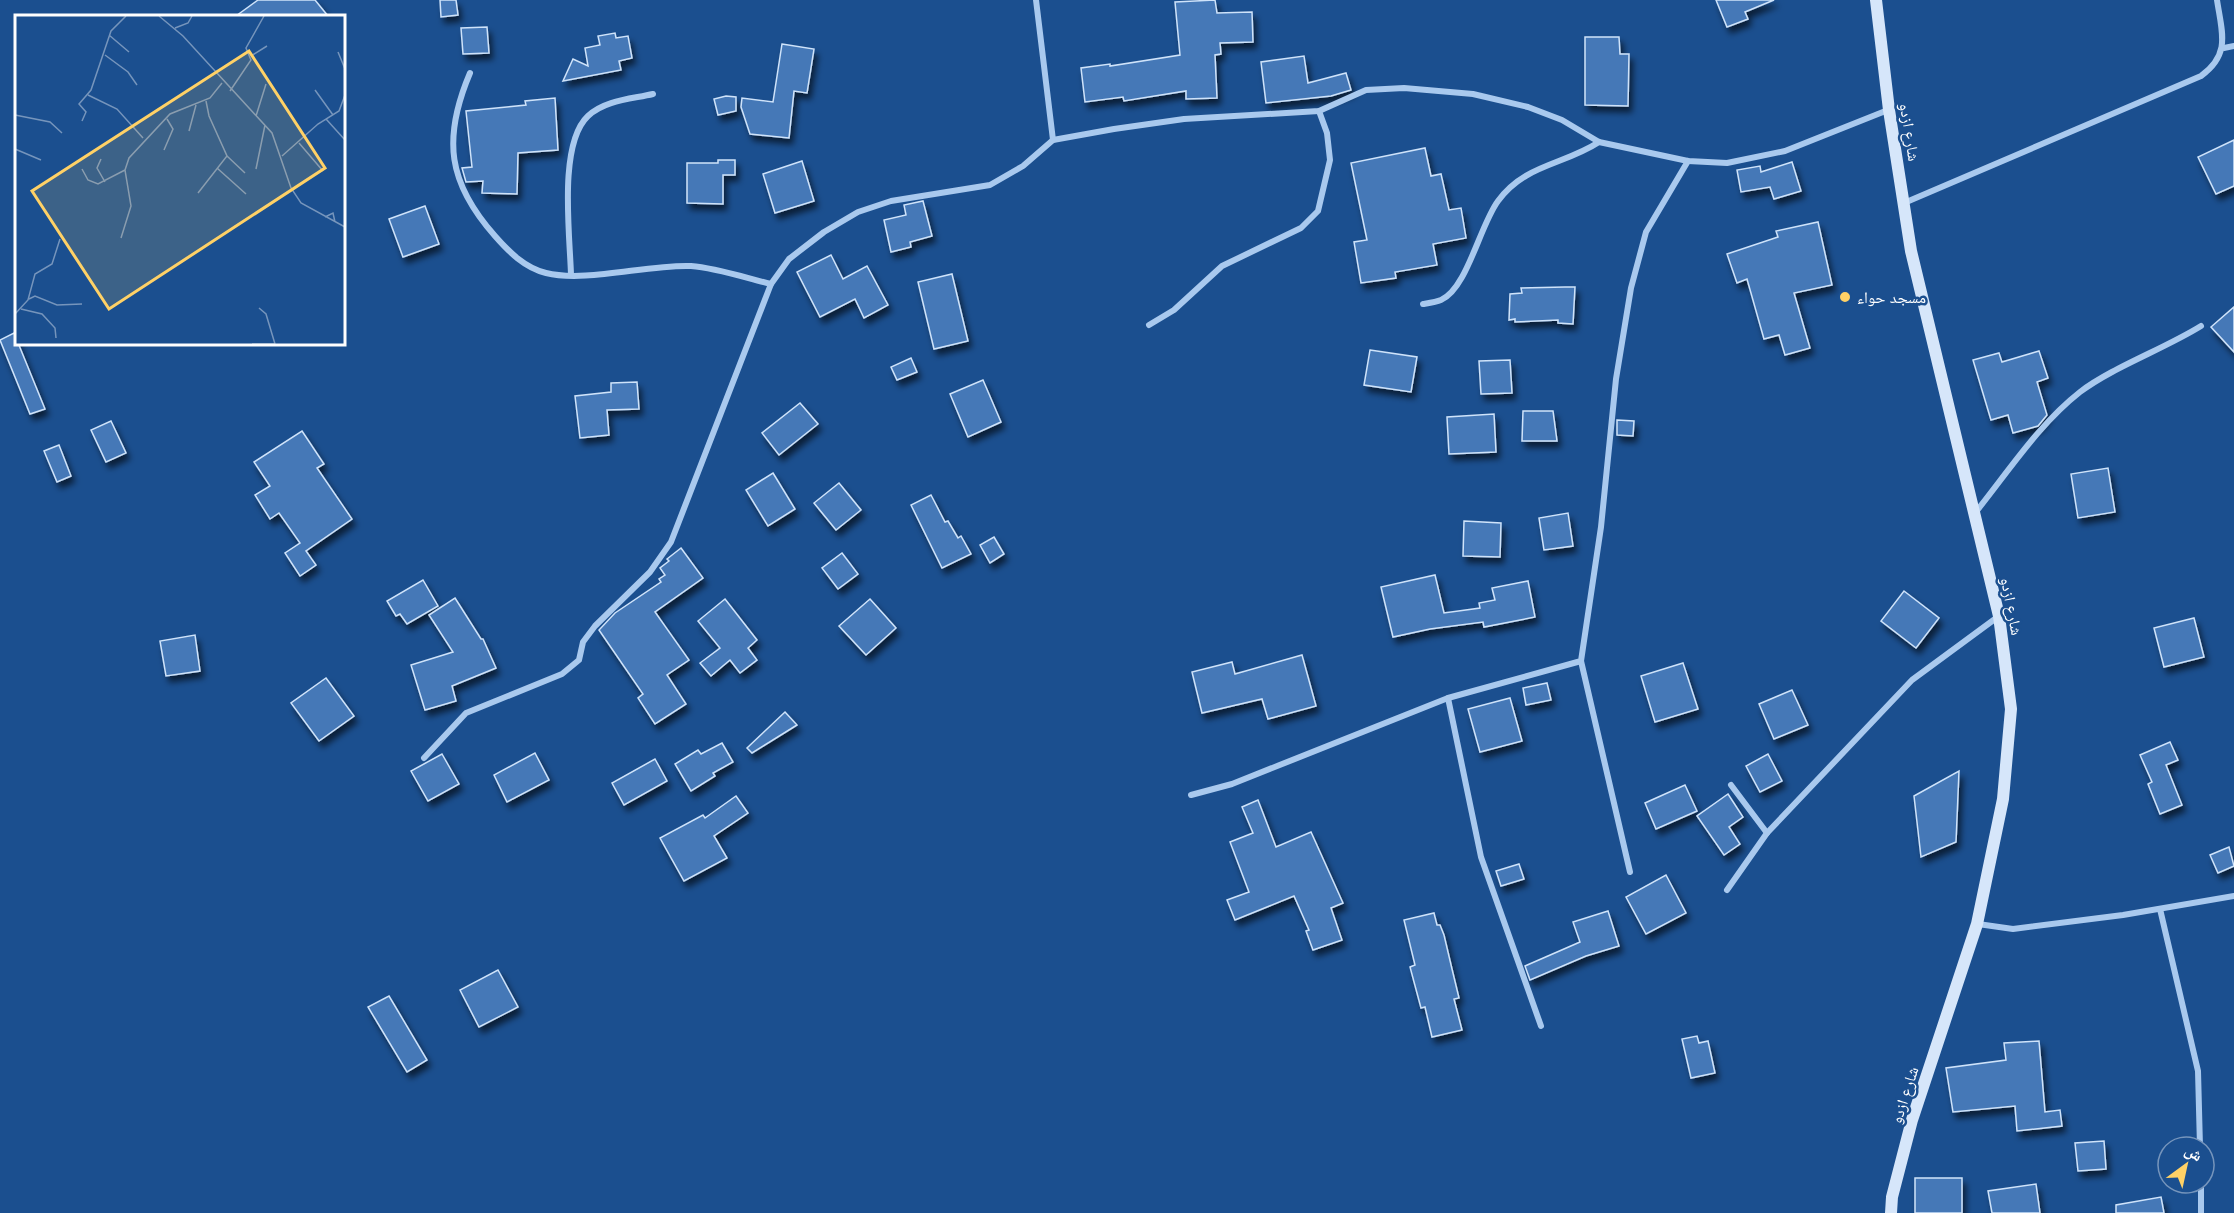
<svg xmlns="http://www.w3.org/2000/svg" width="2234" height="1213" font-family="Quicksand,'Noto Naskh Arabic',sans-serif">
<defs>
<filter id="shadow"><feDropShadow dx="3.5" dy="6" stdDeviation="3" flood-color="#0009"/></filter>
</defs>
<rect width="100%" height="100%" fill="#1b4f8f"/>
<g fill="#4478b7" stroke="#cfe3fa" stroke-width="1.5" filter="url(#shadow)">
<path d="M 258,0 L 315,0 L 328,16 L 236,16 Z"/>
<path d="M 440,0 L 456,0 L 458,15 L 441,17 Z"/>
<path d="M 1215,0 L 1217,13 L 1252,12 L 1253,42 L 1220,43 L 1221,54 L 1215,55 L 1217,98 L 1186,99 L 1186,91 L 1124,101 L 1123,97 L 1085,102 L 1081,68 L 1110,64 L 1110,66 L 1180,55 L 1175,2 Z"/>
<path d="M 1716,0 L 1774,0 L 1745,12 L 1748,19 L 1727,27 Z"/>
<path d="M 487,27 L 489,53 L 463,54 L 461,28 Z"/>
<path d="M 615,33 L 616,38 L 628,36 L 632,58 L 619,61 L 621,70 L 563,81 L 573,59 L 588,66 L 585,48 L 600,45 L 598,36 Z"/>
<path d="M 1585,37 L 1619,37 L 1620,54 L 1629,54 L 1628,106 L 1585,105 Z"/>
<path d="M 782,44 L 814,49 L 807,93 L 794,91 L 789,138 L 750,134 L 741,107 L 742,98 L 773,102 Z"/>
<path d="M 1304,56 L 1308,83 L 1346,73 L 1351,90 L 1331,96 L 1266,103 L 1261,62 Z"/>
<path d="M 726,96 L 736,97 L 736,111 L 718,115 L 714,99 Z"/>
<path d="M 555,98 L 558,150 L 518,153 L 517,194 L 482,193 L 483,181 L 466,182 L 462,168 L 472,167 L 466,111 L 526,105 L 525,101 Z"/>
<path d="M 2234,140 L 2234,186 L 2216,194 L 2198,157 Z"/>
<path d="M 1425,148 L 1431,176 L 1441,174 L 1449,210 L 1461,208 L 1466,238 L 1433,244 L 1437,265 L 1395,272 L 1396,278 L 1361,283 L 1354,242 L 1367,240 L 1351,163 Z"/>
<path d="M 718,160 L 735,160 L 735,175 L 723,175 L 723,204 L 687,203 L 687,163 L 718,163 Z"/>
<path d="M 802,161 L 814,201 L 775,213 L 763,174 Z"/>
<path d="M 1792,162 L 1801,191 L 1774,199 L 1770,187 L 1741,192 L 1737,170 L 1760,166 L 1761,172 Z"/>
<path d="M 923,201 L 932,236 L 910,242 L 911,247 L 891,252 L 884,220 L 906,215 L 904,205 Z"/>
<path d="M 425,206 L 439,244 L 403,257 L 389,219 Z"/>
<path d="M 1818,222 L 1832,285 L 1794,293 L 1810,348 L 1785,355 L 1779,335 L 1764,339 L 1747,279 L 1737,283 L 1727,254 L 1778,237 L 1776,231 Z"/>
<path d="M 831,255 L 843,279 L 867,266 L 888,305 L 864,318 L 855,299 L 820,317 L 797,272 Z"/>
<path d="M 952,274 L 968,341 L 934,349 L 918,282 Z"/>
<path d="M 1565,287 L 1575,287 L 1573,324 L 1558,323 L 1558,320 L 1515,322 L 1515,319 L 1509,320 L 1510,294 L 1522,293 L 1521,288 Z"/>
<path d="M 2234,307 L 2234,352 L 2211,327 Z"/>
<path d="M 14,333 L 45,409 L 30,414 L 0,340 Z"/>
<path d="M 1370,350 L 1417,357 L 1411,392 L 1364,385 Z"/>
<path d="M 2039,351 L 2048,378 L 2037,382 L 2047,415 L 2038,426 L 2013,433 L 2008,415 L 1991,420 L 1973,360 L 1999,353 L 2002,362 Z"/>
<path d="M 911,358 L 917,372 L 897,380 L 891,367 Z"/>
<path d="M 1510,360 L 1512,393 L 1481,394 L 1479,361 Z"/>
<path d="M 983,380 L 1001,422 L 968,437 L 950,394 Z"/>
<path d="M 637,382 L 639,409 L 607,410 L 609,435 L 580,438 L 575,396 L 611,392 L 611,383 Z"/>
<path d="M 800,403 L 818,424 L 779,455 L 762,433 Z"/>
<path d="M 1523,411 L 1553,411 L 1557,441 L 1522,441 Z"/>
<path d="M 1494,414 L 1496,452 L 1449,454 L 1447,417 Z"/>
<path d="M 1617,420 L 1634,421 L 1633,436 L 1617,435 Z"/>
<path d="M 111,421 L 126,453 L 106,462 L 91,430 Z"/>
<path d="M 302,431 L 324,464 L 317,468 L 352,519 L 306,551 L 316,565 L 300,576 L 285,553 L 300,543 L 279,513 L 270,519 L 255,495 L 270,486 L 254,462 Z"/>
<path d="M 59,445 L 71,476 L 57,482 L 44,451 Z"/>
<path d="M 2108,468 L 2115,512 L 2078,518 L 2071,474 Z"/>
<path d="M 773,473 L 795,509 L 768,526 L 746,490 Z"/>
<path d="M 839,483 L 861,510 L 836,530 L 814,503 Z"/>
<path d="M 931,495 L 945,522 L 948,521 L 958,538 L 961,536 L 971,554 L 942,568 L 911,505 Z"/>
<path d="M 1568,513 L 1573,546 L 1544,550 L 1539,518 Z"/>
<path d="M 1464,521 L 1501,523 L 1500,557 L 1463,556 Z"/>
<path d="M 994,537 L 1004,554 L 990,563 L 980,545 Z"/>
<path d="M 681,548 L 703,578 L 655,612 L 689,660 L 667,675 L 686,704 L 655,724 L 638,698 L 643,694 L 599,630 L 615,613 L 661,582 L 659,579 L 665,575 L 660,568 L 669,561 L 667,559 Z"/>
<path d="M 842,553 L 858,574 L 838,589 L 822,568 Z"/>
<path d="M 1435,575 L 1444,613 L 1480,608 L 1479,603 L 1495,600 L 1492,588 L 1528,581 L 1535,617 L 1484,627 L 1483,622 L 1430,629 L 1393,637 L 1381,587 Z"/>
<path d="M 423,580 L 438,606 L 407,624 L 400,614 L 396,616 L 387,601 Z"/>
<path d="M 1904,591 L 1939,618 L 1916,648 L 1881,621 Z"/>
<path d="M 455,598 L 481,639 L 483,639 L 496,668 L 452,686 L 456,701 L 425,710 L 411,665 L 453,652 L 429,615 Z"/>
<path d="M 725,599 L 757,640 L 748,648 L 757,660 L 740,673 L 730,660 L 711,676 L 700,663 L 720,648 L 698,621 Z"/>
<path d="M 870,599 L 896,628 L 866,655 L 839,626 Z"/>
<path d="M 2194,618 L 2204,657 L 2164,667 L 2154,628 Z"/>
<path d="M 195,635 L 200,671 L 166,676 L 160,641 Z"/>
<path d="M 1302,655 L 1316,706 L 1268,719 L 1262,699 L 1202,713 L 1192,672 L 1232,662 L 1235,674 Z"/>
<path d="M 1683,663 L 1698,709 L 1655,722 L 1641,676 Z"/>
<path d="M 326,678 L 354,716 L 319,741 L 291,703 Z"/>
<path d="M 1547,683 L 1551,700 L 1526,705 L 1523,688 Z"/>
<path d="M 1792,690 L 1808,725 L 1774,739 L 1759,704 Z"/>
<path d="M 1510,698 L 1522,741 L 1480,752 L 1468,709 Z"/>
<path d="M 785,712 L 797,725 L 752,753 L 747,748 Z"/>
<path d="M 2170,742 L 2178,760 L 2166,765 L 2182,805 L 2160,814 L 2148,784 L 2152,782 L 2140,755 Z"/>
<path d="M 722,743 L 733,762 L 713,773 L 715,776 L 691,791 L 675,764 L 698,750 L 701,754 Z"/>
<path d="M 535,753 L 549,780 L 507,802 L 494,775 Z"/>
<path d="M 442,754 L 459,784 L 428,801 L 411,771 Z"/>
<path d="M 1768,754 L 1782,781 L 1760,792 L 1746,766 Z"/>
<path d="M 655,759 L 667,781 L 624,805 L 612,783 Z"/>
<path d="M 1959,771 L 1956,842 L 1921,857 L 1914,796 Z"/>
<path d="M 1685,785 L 1697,811 L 1656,829 L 1645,803 Z"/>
<path d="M 1728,794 L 1743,817 L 1729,827 L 1740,844 L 1724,855 L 1697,816 Z"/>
<path d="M 736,796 L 748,813 L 714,836 L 727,858 L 684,881 L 660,838 L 703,815 L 705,818 Z"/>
<path d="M 1258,800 L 1276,847 L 1311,832 L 1343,903 L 1331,908 L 1342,940 L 1313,950 L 1306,931 L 1309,930 L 1294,896 L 1235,920 L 1227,900 L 1249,892 L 1230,842 L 1253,833 L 1242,807 Z"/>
<path d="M 2229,847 L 2234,866 L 2218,873 L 2210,855 Z"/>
<path d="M 1519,864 L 1524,879 L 1501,886 L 1496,871 Z"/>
<path d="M 1666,875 L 1686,913 L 1646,934 L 1626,897 Z"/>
<path d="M 1608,911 L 1619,946 L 1586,956 L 1530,980 L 1525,966 L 1580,942 L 1573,922 Z"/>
<path d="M 1434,913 L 1437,925 L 1440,925 L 1444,935 L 1452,969 L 1459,998 L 1454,999 L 1462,1030 L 1432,1037 L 1425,1007 L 1421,1008 L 1410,967 L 1415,965 L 1404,920 Z"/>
<path d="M 498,970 L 518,1007 L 479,1027 L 460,990 Z"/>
<path d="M 389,996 L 427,1060 L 407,1072 L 368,1007 Z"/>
<path d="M 1697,1036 L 1699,1043 L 1708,1041 L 1715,1073 L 1691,1078 L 1682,1039 Z"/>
<path d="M 2039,1041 L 2045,1112 L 2060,1110 L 2062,1126 L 2017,1131 L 2015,1106 L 1953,1112 L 1946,1068 L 2006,1060 L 2004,1043 Z"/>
<path d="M 2104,1141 L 2106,1169 L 2078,1171 L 2075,1143 Z"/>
<rect x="1915" y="1178" width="47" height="35"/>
<path d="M 2036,1184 L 2040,1213 L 1992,1213 L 1988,1191 Z"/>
<path d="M 2161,1197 L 2164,1213 L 2116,1213 L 2116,1205 Z"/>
</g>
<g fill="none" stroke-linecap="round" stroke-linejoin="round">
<g stroke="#a9c9ee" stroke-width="6">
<path d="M 1036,0 L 1053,140"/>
<path d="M 2224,48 L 2234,46"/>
<path d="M 470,73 C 442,139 448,183 495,236 C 509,252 525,268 546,273 C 585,283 649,264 691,266 C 717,268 746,278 771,284"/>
<path d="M 1904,203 L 2201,76 C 2231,54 2222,33 2217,0"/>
<path d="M 571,275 C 570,236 558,144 588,116 C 605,100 632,99 653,94"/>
<path d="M 1423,304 C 1429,303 1436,302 1441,300 C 1467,289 1480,225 1498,201 C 1525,164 1564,165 1599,142"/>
<path d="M 1149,325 L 1174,310 L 1222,266 L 1301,228 L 1318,211 L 1330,160 L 1327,133 L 1319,111"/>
<path d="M 1975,513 C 2008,472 2039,424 2080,392 C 2113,367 2164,349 2201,326"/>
<path d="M 1581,661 L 1630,872"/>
<path d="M 1448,698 L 1481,857 L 1541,1026"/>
<path d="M 424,758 L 466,713 L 562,674 L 579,660 L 583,642 L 595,626 L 650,572 L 671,542 L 771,284 L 789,259 L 824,232 L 858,212 L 891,201 L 990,185 L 1023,166 L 1053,140 L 1114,129 L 1184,119 L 1319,111 L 1366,90 L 1404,88 L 1473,94 L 1528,107 L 1562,120 L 1599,142 L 1688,161 L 1727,163 L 1785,151 L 1888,110"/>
<path d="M 1731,785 L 1767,833"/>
<path d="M 1191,795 L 1232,784 L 1448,698 L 1581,661 L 1601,527 L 1616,379 L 1631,288 L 1646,232 L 1688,161"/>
<path d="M 1727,890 L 1767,833 L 1912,680 L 1999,616"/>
<path d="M 2160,909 L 2198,1071 L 2200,1147"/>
<path d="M 1978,924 L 2013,929 L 2123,915 L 2234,896"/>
<path d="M 2201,1183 L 2201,1213"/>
</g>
<path stroke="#d6e6fa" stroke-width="12" d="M 1876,0 L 1889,110 L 1911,251 L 1999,616 L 2011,709 L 2003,799 L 1977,924 L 1912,1120 L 1892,1197 L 1891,1213"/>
</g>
<circle fill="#ffd166" stroke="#1b4f8f" stroke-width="2" cx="1845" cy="297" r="6"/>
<g text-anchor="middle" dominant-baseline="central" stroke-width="5" stroke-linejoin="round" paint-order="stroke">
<g font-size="16" fill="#fff" stroke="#1b4f8f">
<text transform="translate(1910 132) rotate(81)">شارع ازدو</text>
<text transform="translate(2012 606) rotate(79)">شارع ازدو</text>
<text transform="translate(1904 1095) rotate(-72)">شارع ازدو</text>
</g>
<g font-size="16" fill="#fff" stroke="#1b4f8f" text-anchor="start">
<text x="1857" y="297">مسجد حواء</text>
</g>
</g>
<g transform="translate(15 15)">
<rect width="330" height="330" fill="#1b4f8f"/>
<path fill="none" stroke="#7695bc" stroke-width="1.5" d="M 144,1 L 168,21 L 257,118 L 276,173 L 286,188 L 330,212M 160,13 L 173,8 L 177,1M 94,20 L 114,37M 323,37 L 330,54M 90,40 L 113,57 L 122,70M 236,41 L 252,31M 300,75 L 318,100M 215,76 L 236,45 L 231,33 L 249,1M 73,80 L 102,94 L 128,123M 0,100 L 35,107 L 47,118M 241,101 L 251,69M 311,104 L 330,125M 67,106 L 71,97 L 64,89 L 76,75 L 96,16 L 111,1M 174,116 L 181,90M 284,128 L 308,156M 0,134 L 26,145M 149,135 L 158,114 L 152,104M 212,141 L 230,158M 267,141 L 303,109 L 324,96 L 330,80M 86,144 L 82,153 L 90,167M 202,153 L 231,179M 67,154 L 73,165 L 83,169 L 110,155M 241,154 L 250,110M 183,178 L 212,141 L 194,101 L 191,86M 310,202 L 318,198 L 320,207M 106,223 L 116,191 L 110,155 L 114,143 L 155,99 L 195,83 L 207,68M 14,284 L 20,281 L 42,290 L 67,289M 244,293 L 251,299 L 260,329M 6,294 L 27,299 L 40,313 L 41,323M 0,299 L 13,285 L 20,259 L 37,249 L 45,224M 237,329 L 260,329"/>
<path fill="#ffd166" fill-opacity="0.15" stroke="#ffd166" stroke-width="3" d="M 234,36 L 310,153 L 94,294 L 17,176 Z"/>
<rect width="330" height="330" fill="none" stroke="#fff" stroke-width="3"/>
</g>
<g transform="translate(2186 1165) rotate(33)"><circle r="28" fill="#1b4f8f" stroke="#7695bc" stroke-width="1.5"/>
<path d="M0-4.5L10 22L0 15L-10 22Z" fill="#ffd166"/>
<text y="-9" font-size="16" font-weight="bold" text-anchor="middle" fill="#ffffff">ش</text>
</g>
</svg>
